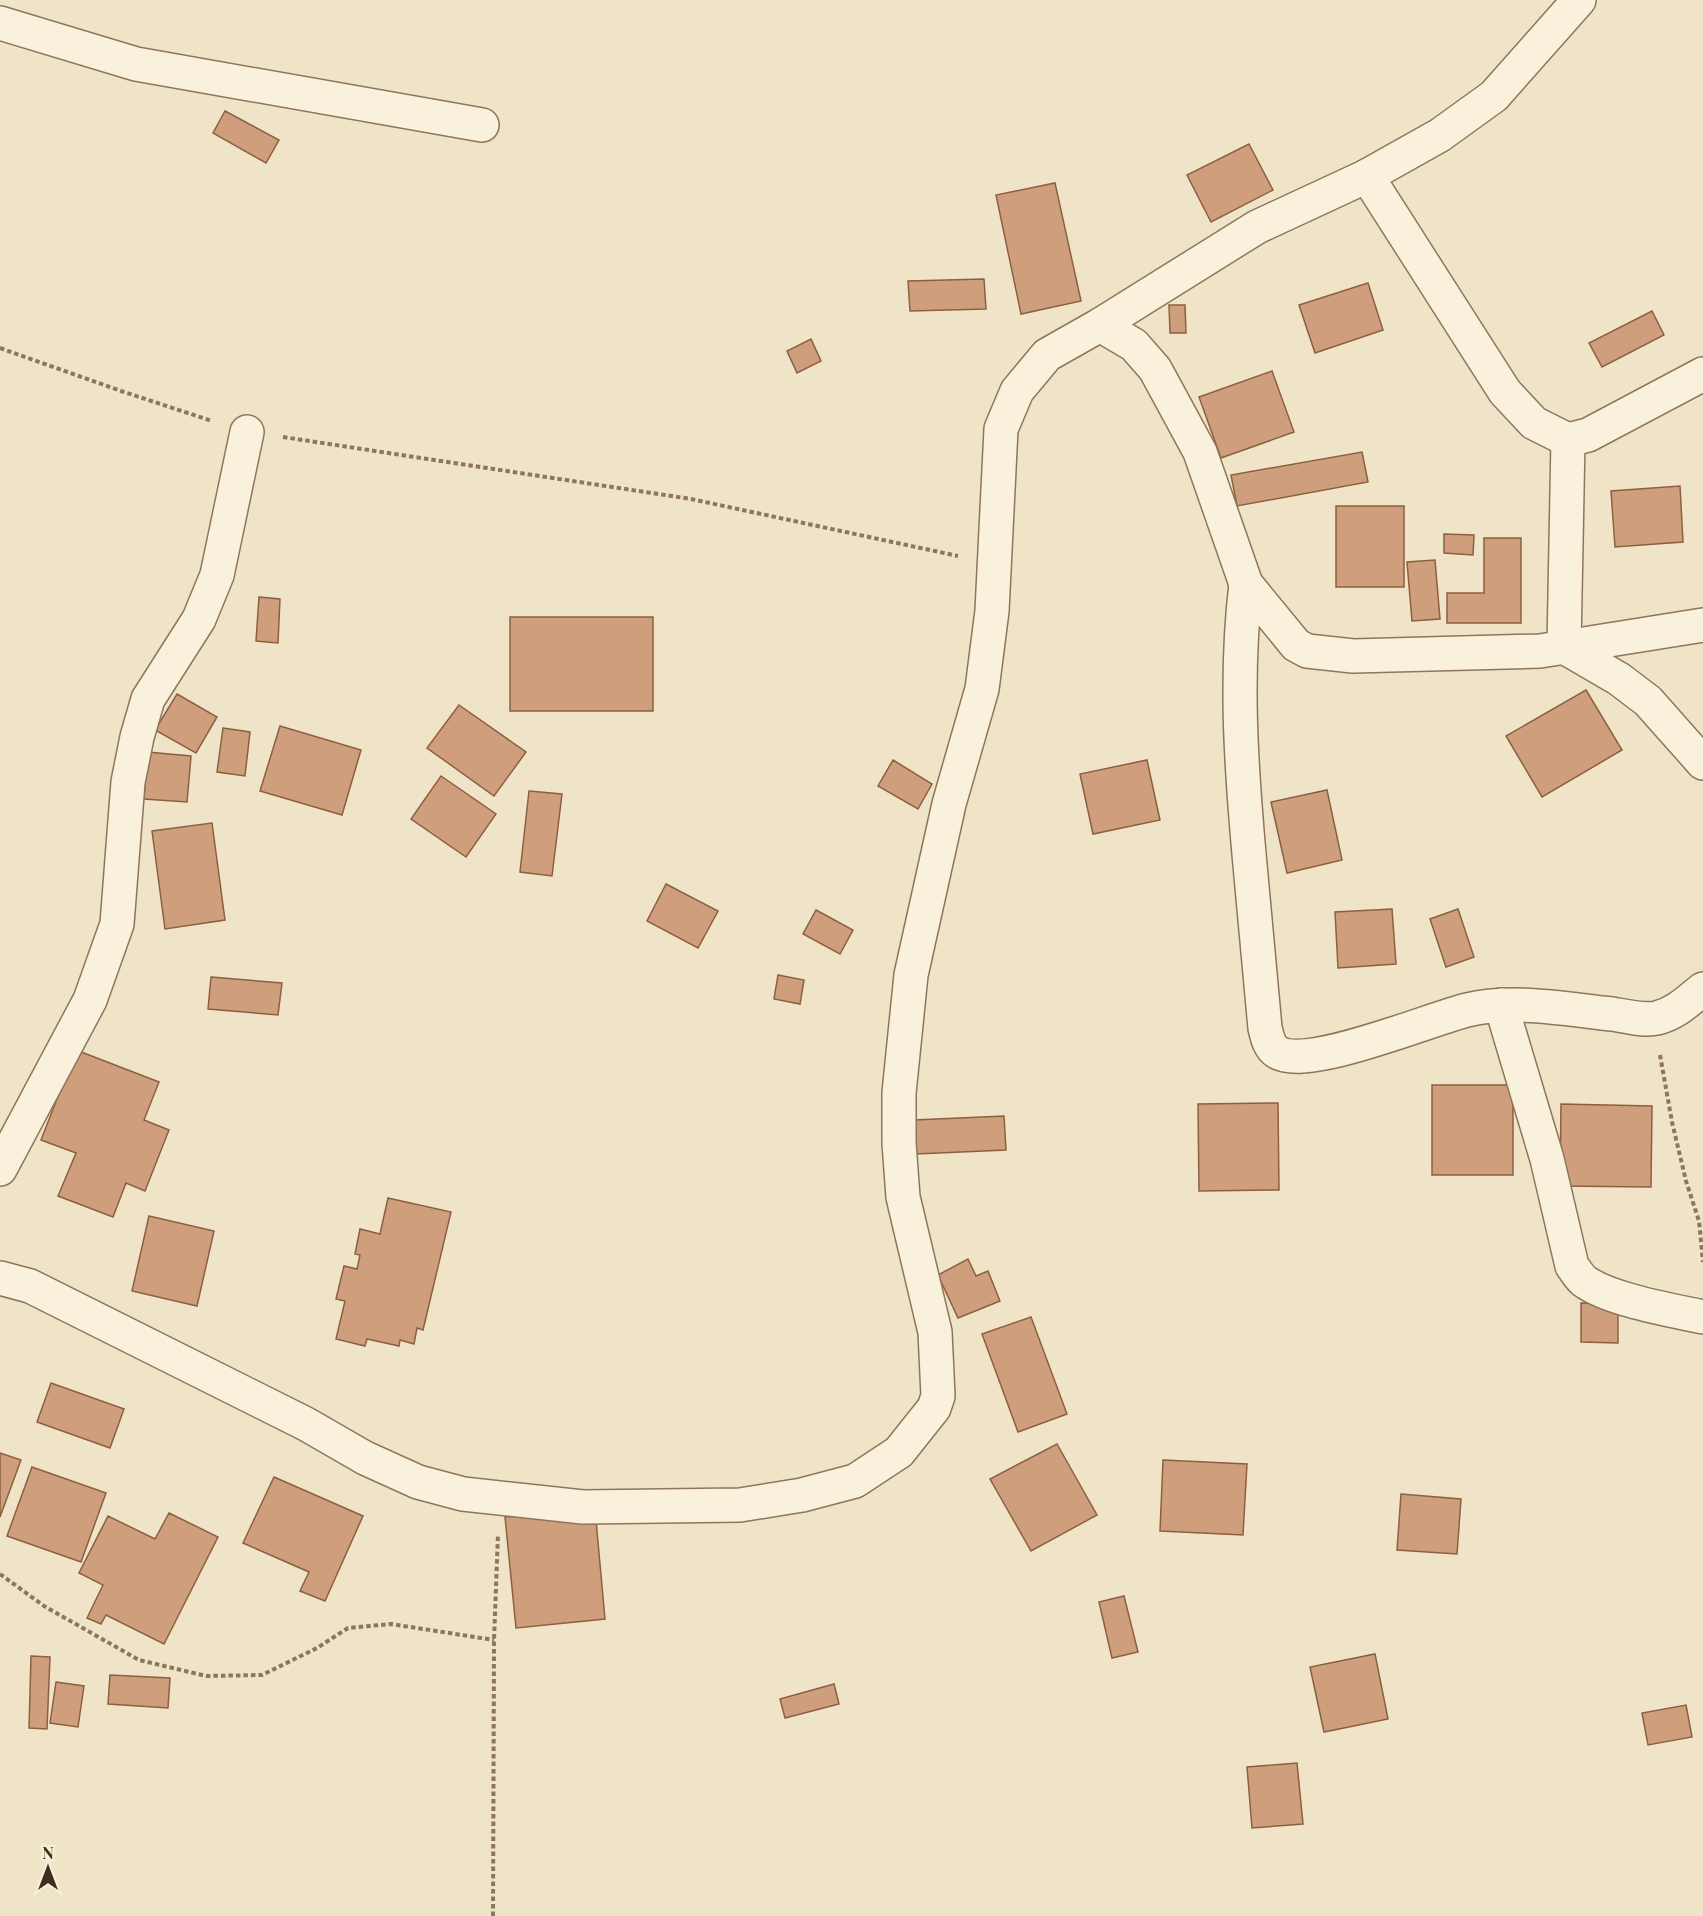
<svg xmlns="http://www.w3.org/2000/svg" width="1703" height="1916" font-family="'Playfair Display',serif">
<rect width="100%" height="100%" fill="#f0e4c8"/>
<g fill="#cf9f7d" stroke="#8d5f41" stroke-width="1.5">
<path d="M 225,111 L 279,140 L 266,163 L 213,133 Z"/>
<path d="M 1249,144 L 1273,190 L 1211,222 L 1187,175 Z"/>
<path d="M 1055,183 L 1081,301 L 1021,314 L 996,195 Z"/>
<path d="M 984,279 L 986,309 L 910,311 L 908,281 Z"/>
<path d="M 1368,283 L 1383,330 L 1315,353 L 1299,305 Z"/>
<path d="M 1169,305 L 1185,305 L 1186,333 L 1170,333 Z"/>
<path d="M 1652,311 L 1664,335 L 1602,367 L 1589,343 Z"/>
<path d="M 811,339 L 821,361 L 797,373 L 787,351 Z"/>
<path d="M 1272,371 L 1294,432 L 1221,458 L 1199,397 Z"/>
<path d="M 1362,452 L 1368,482 L 1237,506 L 1231,475 Z"/>
<path d="M 1680,486 L 1683,542 L 1615,547 L 1611,491 Z"/>
<rect x="1336" y="506" width="68" height="81"/>
<path d="M 1444,534 L 1474,535 L 1473,555 L 1444,553 Z"/>
<path d="M 1484,538 L 1521,538 L 1521,623 L 1447,623 L 1447,593 L 1484,593 Z"/>
<path d="M 1435,560 L 1440,619 L 1412,621 L 1407,562 Z"/>
<path d="M 259,597 L 280,599 L 278,643 L 256,641 Z"/>
<rect x="510" y="617" width="143" height="94"/>
<path d="M 1586,690 L 1622,750 L 1542,797 L 1506,736 Z"/>
<path d="M 177,694 L 217,717 L 196,753 L 155,730 Z"/>
<path d="M 459,705 L 526,752 L 494,796 L 427,748 Z"/>
<path d="M 280,726 L 361,750 L 342,815 L 260,791 Z"/>
<path d="M 223,728 L 250,732 L 245,776 L 217,772 Z"/>
<path d="M 147,752 L 191,756 L 187,802 L 144,799 Z"/>
<path d="M 893,760 L 932,784 L 918,809 L 878,786 Z"/>
<path d="M 1147,760 L 1160,820 L 1093,834 L 1080,774 Z"/>
<path d="M 441,776 L 496,814 L 466,857 L 411,819 Z"/>
<path d="M 1327,790 L 1342,860 L 1287,873 L 1271,802 Z"/>
<path d="M 529,791 L 562,794 L 552,876 L 520,872 Z"/>
<path d="M 212,823 L 225,920 L 165,929 L 152,831 Z"/>
<path d="M 666,884 L 718,911 L 698,948 L 647,921 Z"/>
<path d="M 1392,909 L 1396,964 L 1338,968 L 1335,912 Z"/>
<path d="M 1458,909 L 1474,957 L 1446,967 L 1430,919 Z"/>
<path d="M 816,910 L 853,930 L 840,954 L 803,934 Z"/>
<path d="M 778,975 L 804,980 L 800,1004 L 774,999 Z"/>
<path d="M 211,977 L 282,983 L 278,1015 L 208,1009 Z"/>
<path d="M 76,1050 L 159,1082 L 144,1120 L 169,1130 L 145,1191 L 126,1183 L 113,1217 L 58,1196 L 76,1153 L 41,1140 Z"/>
<rect x="1432" y="1085" width="81" height="90"/>
<path d="M 1278,1103 L 1279,1190 L 1199,1191 L 1198,1104 Z"/>
<path d="M 1561,1104 L 1652,1106 L 1651,1187 L 1560,1186 Z"/>
<path d="M 1004,1116 L 1006,1150 L 916,1154 L 914,1120 Z"/>
<path d="M 388,1198 L 451,1212 L 423,1330 L 417,1328 L 414,1344 L 400,1340 L 399,1346 L 367,1339 L 365,1346 L 336,1339 L 345,1301 L 336,1299 L 344,1266 L 357,1269 L 360,1255 L 355,1254 L 360,1229 L 380,1234 Z"/>
<path d="M 149,1216 L 214,1231 L 197,1306 L 132,1291 Z"/>
<path d="M 968,1259 L 976,1276 L 988,1271 L 1000,1301 L 958,1318 L 938,1275 Z"/>
<path d="M 1581,1303 L 1618,1304 L 1618,1343 L 1581,1342 Z"/>
<path d="M 1031,1317 L 1067,1414 L 1018,1432 L 982,1334 Z"/>
<path d="M 51,1383 L 124,1409 L 110,1448 L 37,1422 Z"/>
<path d="M 1057,1444 L 1097,1515 L 1031,1551 L 990,1479 Z"/>
<path d="M 0,1453 L 21,1460 L 0,1517 Z"/>
<path d="M 1163,1460 L 1247,1464 L 1243,1535 L 1160,1531 Z"/>
<path d="M 32,1467 L 106,1493 L 81,1562 L 7,1536 Z"/>
<path d="M 274,1477 L 363,1516 L 325,1601 L 300,1591 L 309,1572 L 243,1543 Z"/>
<path d="M 1401,1494 L 1461,1499 L 1457,1554 L 1397,1550 Z"/>
<path d="M 595,1509 L 605,1619 L 516,1628 L 505,1517 Z"/>
<path d="M 169,1513 L 218,1537 L 164,1644 L 106,1615 L 101,1624 L 87,1618 L 103,1585 L 79,1573 L 108,1516 L 155,1539 Z"/>
<path d="M 1124,1596 L 1138,1652 L 1112,1658 L 1099,1602 Z"/>
<path d="M 1375,1654 L 1388,1719 L 1324,1732 L 1310,1667 Z"/>
<path d="M 31,1656 L 50,1657 L 47,1729 L 29,1728 Z"/>
<path d="M 110,1675 L 170,1678 L 168,1708 L 108,1704 Z"/>
<path d="M 56,1682 L 84,1686 L 78,1727 L 50,1723 Z"/>
<path d="M 834,1684 L 839,1704 L 785,1718 L 780,1699 Z"/>
<path d="M 1686,1705 L 1692,1737 L 1648,1745 L 1642,1713 Z"/>
<path d="M 1297,1763 L 1303,1824 L 1252,1828 L 1247,1767 Z"/>
</g>
<g fill="none" stroke-linecap="round" stroke-linejoin="round">
<g stroke="#8d765c" stroke-width="36">
<g id="minor">
<path d="M 0,23 L 136,64 L 482,125"/>
<path d="M 1367,176 L 1505,392 L 1534,423 L 1568,440 L 1588,435 L 1703,374"/>
<path d="M 1100,325 L 1134,345 L 1155,369 L 1200,452 L 1246,584 L 1296,645 L 1307,651 L 1353,656 L 1540,651 L 1703,625"/>
<path d="M 1568,440 L 1564,647 L 1619,679 L 1648,701 L 1703,763"/>
<path d="M 1246,584 C 1235,675 1241,764 1249,854 C 1254,912 1260,970 1265,1028 C 1267,1036 1269,1047 1277,1052 C 1307,1071 1430,1019 1467,1010 C 1514,999 1564,1009 1612,1014 C 1625,1016 1644,1021 1657,1018 C 1676,1013 1688,1001 1703,989"/>
<path d="M 1501,1005 L 1547,1159 L 1572,1266 C 1576,1271 1579,1277 1584,1281 C 1610,1300 1671,1310 1703,1317"/>
<path d="M 0,1169 L 90,1000 L 117,924 L 128,782 L 137,737 L 148,699 L 199,619 L 217,575 L 247,432"/>
<path d="M 0,1278 L 30,1286 L 306,1424 L 365,1458 L 418,1482 L 463,1494 L 583,1507 L 740,1505 L 802,1495 L 855,1481 L 899,1452 L 934,1408 L 938,1396 L 935,1332 L 903,1197 L 899,1143 L 899,1093 L 911,975 L 949,804 L 982,689 L 992,611 L 1001,429 L 1017,391 L 1047,355 L 1100,325 L 1257,227 L 1367,176 L 1440,135 L 1494,96 L 1579,0"/>
</g>
</g>
<g stroke="#8d765c" stroke-width="4" stroke-dasharray="4.5 3" stroke-linecap="butt">
<path d="M 0,348 L 121,391 L 212,421"/>
<path d="M 283,437 L 691,499 L 958,556"/>
<path d="M 1660,1055 L 1672,1122 L 1686,1181 L 1699,1221 L 1703,1262"/>
<path d="M 0,1574 L 44,1606 L 139,1660 L 206,1676 L 262,1675 L 317,1648 L 348,1628 L 391,1624 L 494,1640"/>
<path d="M 493,1916 L 494,1640 L 498,1534"/>
</g>
<use href="#minor" stroke="#faf1dc" stroke-width="33"/>
</g>
<g transform="translate(48 1868)" stroke="#f7eed8" stroke-width="4.5" paint-order="stroke">
<path d="M0-4.5L10 22L0 15L-10 22Z" fill="#3d2e20"/>
<text y="-9" font-size="16" font-weight="bold" text-anchor="middle" fill="#3d2e20">N</text>
</g>
</svg>
